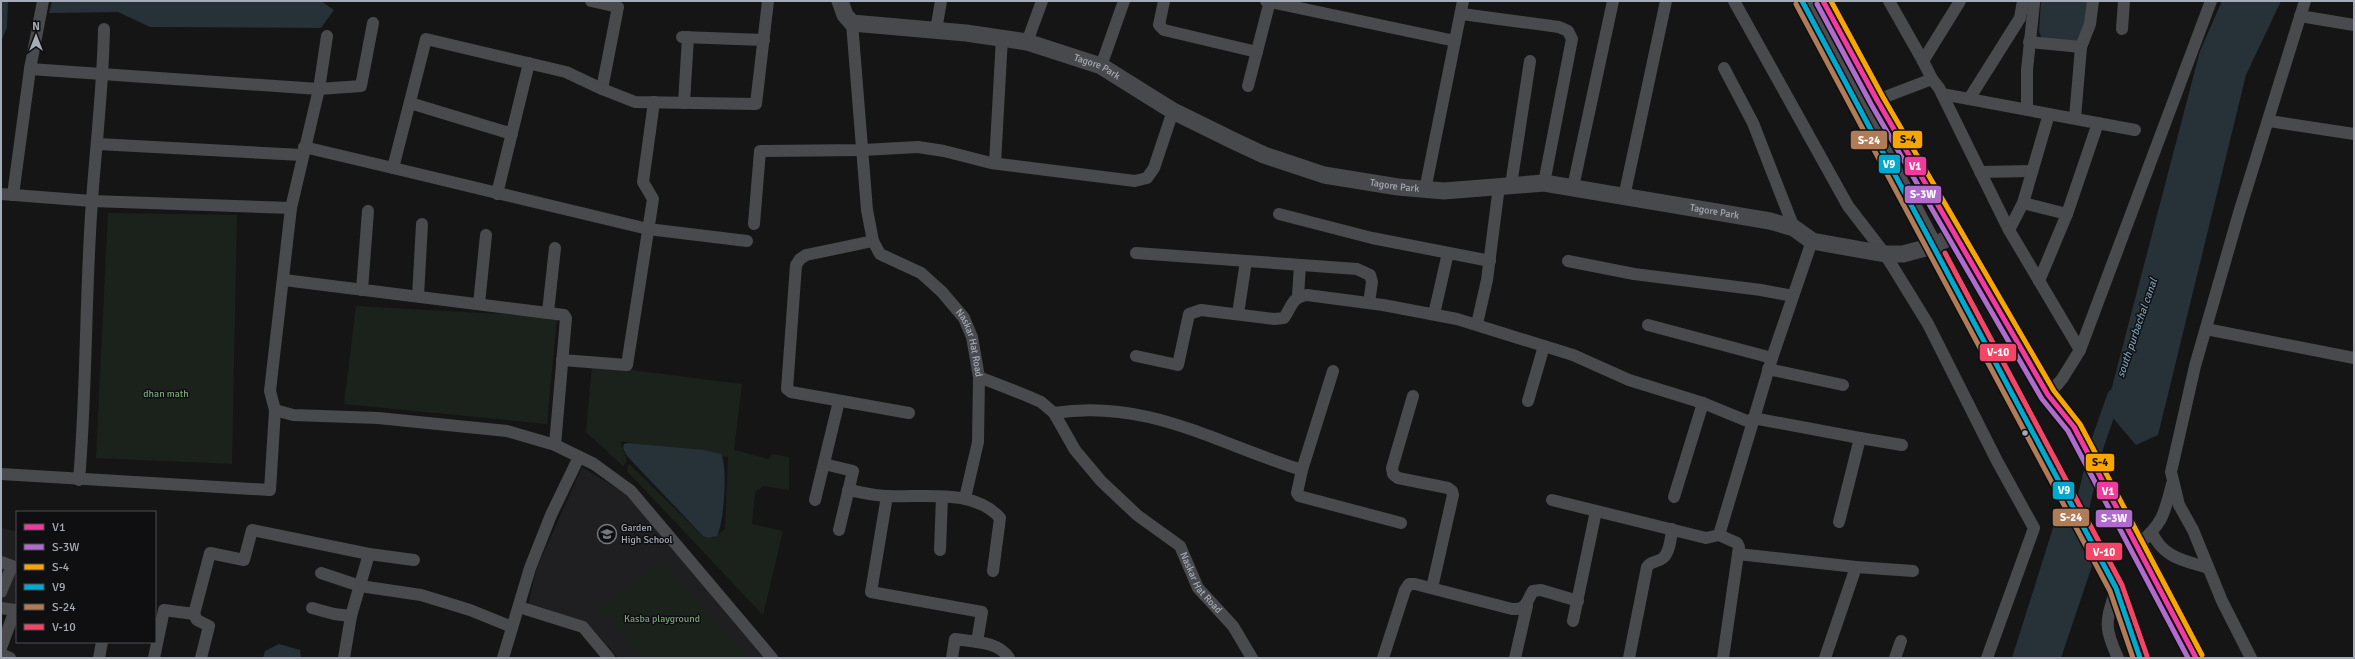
<svg xmlns="http://www.w3.org/2000/svg" width="2355" height="659" font-family="Signika,sans-serif">
<rect width="100%" height="100%" fill="#151515"/>
<g fill="#1f1f21">
<path d="M 582,467 L 631,497 L 770,658 L 618,658 L 588,623 L 528,607 L 536,570 Z"/>
<path d="M 1,528 L 16,531 L 17,614 L 1,613 Z"/>
</g>
<g fill="#1b221c">
<path d="M 108,213 L 237,215 L 232,464 L 96,458 Z"/>
<path d="M 356,306 L 557,317 L 547,424 L 344,404 Z"/>
<path d="M 592,365 L 742,384 L 734,450 L 769,459 L 772,454 L 789,457 L 789,490 L 763,486 L 755,492 L 752,524 L 783,531 L 763,615 L 627,471 L 629,464 L 703,536 L 713,538 L 725,529 L 728,457 L 620,441 L 627,461 L 623,466 L 586,432 Z"/>
<path d="M 664,562 L 748,658 L 644,658 L 608,615 L 595,610 Z"/>
</g>
<g fill="#273138">
<path d="M 1,1 L 8,1 L 7,27 L 1,42 Z"/>
<path d="M 52,1 L 321,1 L 334,10 L 321,28 L 150,27 L 118,12 L 49,13 Z"/>
<path d="M 2041,1 L 2087,1 L 2088,11 L 2081,42 L 2042,38 L 2039,32 Z"/>
<path d="M 2222,1 L 2281,1 L 2246,75 L 2158,435 L 2136,445 L 2106,410 L 2200,51 Z"/>
<path d="M 628,443 L 703,450 L 721,454 C 728,466 724,523 717,536 L 708,538 L 703,536 L 627,456 L 623,448 L 624,444 Z"/>
<path d="M 2059,509 L 2093,563 L 2061,658 L 2012,658 Z"/>
<path d="M 279,644 L 300,650 L 301,658 L 263,658 L 265,651 Z"/>
</g>
<g fill="none" stroke-linecap="round" stroke-linejoin="round">
<path stroke="#273138" stroke-width="14" d="M 2071,555 L 2097,445 L 2114,396"/>
<g stroke="#494a4e" stroke-width="12">
<path d="M 591,1 L 618,7 L 602,89"/>
<path d="M 1164,1 L 1159,25 L 1164,30 L 1257,52"/>
<path d="M 1266,1 L 1455,41"/>
<path d="M 1734,1 L 1848,206 L 1885,254 L 1928,324 L 1997,461 L 2034,528 L 1987,658"/>
<path d="M 1889,1 L 1923,61"/>
<path d="M 1462,14 L 1559,27 L 1568,31 L 1572,39 L 1544,183"/>
<path d="M 2300,16 L 2354,25"/>
<path id="s1" d="M 852,23 L 867,210 L 873,241 L 880,254 L 921,273 L 942,292 L 964,318 L 972,337 L 979,377 L 978,442 L 965,498"/>
<path d="M 2122,29 L 2124,1"/>
<path d="M 936,30 L 941,1"/>
<path d="M 327,36 L 319,89 L 291,208 L 270,391 L 275,410 L 293,415 L 378,418 L 507,431 L 555,445 L 594,464 L 631,491 L 772,658"/>
<path d="M 682,37 L 764,40"/>
<path d="M 1027,42 L 1042,1"/>
<path d="M 2029,42 L 2081,47"/>
<path d="M 1101,66 L 1124,1"/>
<path d="M 1724,68 L 1753,123 L 1794,228"/>
<path d="M 30,69 L 319,89 L 361,86 L 373,23"/>
<path d="M 1932,79 L 1923,61 L 1960,1"/>
<path d="M 1248,86 L 1270,1"/>
<path d="M 1942,94 L 2135,130"/>
<path d="M 1969,99 L 2020,18 L 2023,1"/>
<path d="M 1877,100 L 1932,79 L 1939,88 L 2009,230 L 2080,350 L 2062,379 L 2048,395"/>
<path d="M 410,103 L 512,134"/>
<path d="M 684,103 L 688,37"/>
<path d="M 2027,110 L 2027,70 L 2034,3 L 2031,1"/>
<path d="M 2075,118 L 2081,47 L 2090,24 L 2093,1"/>
<path d="M 2269,121 L 2354,134"/>
<path d="M 98,144 L 302,155"/>
<path d="M 304,147 L 393,168 L 426,39 L 566,72 L 602,89 L 635,102 L 756,104 L 768,1"/>
<path d="M 995,163 L 1002,38"/>
<path d="M 393,168 L 648,229 L 747,241"/>
<path d="M 1980,172 L 2032,171"/>
<path d="M 1511,185 L 1530,61"/>
<path d="M 1573,187 L 1613,1"/>
<path d="M 1425,190 L 1463,1"/>
<path d="M 1,194 L 92,201 L 291,208"/>
<path d="M 497,194 L 529,63"/>
<path d="M 13,195 L 30,69 L 43,1"/>
<path d="M 1624,197 L 1666,1"/>
<path d="M 2023,203 L 2067,214"/>
<path d="M 1279,214 L 1372,238 L 1490,261"/>
<path d="M 754,224 L 760,151 L 863,150 L 918,147 L 944,151 L 991,163 L 1135,181 L 1147,178 L 1154,168 L 1173,111"/>
<path d="M 2009,230 L 2023,203 L 2049,114"/>
<path d="M 873,241 L 806,255 L 800,259 L 796,265 L 787,389 L 791,392 L 909,413"/>
<path d="M 1136,253 L 1357,269 L 1370,275 L 1372,282 L 1369,303"/>
<path d="M 1568,261 L 1634,274 L 1761,290 L 1793,296"/>
<path d="M 284,280 L 564,315 L 566,318 L 555,445"/>
<path d="M 2039,281 L 2067,214 L 2098,123"/>
<path d="M 362,290 L 368,211"/>
<path d="M 418,296 L 422,224"/>
<path d="M 1298,296 L 1300,265"/>
<path d="M 479,304 L 486,235"/>
<path d="M 548,312 L 555,248"/>
<path d="M 1238,314 L 1246,261"/>
<path d="M 1434,314 L 1448,253"/>
<path d="M 1477,324 L 1487,280 L 1499,186"/>
<path d="M 1648,325 L 1772,358"/>
<path d="M 2206,329 L 2354,358"/>
<path d="M 2080,350 L 2211,1"/>
<path d="M 1136,356 L 1178,365 L 1189,314 L 1201,310 L 1274,319 L 1284,318 C 1292,306 1292,297 1307,295 L 1383,305 L 1457,319 L 1573,355 L 1629,380 L 1703,403 L 1752,423"/>
<path d="M 562,360 L 627,365 L 653,199 L 643,182 L 654,102"/>
<path d="M 1768,369 L 1843,385"/>
<path id="s2" d="M 979,377 L 1025,395 L 1041,402 L 1054,413 L 1075,450 L 1101,481 L 1137,515 L 1180,546 L 1198,588 L 1233,626 L 1252,658"/>
<path d="M 1413,396 L 1392,468 L 1393,474 L 1398,478 L 1448,488 L 1452,491 L 1453,495 L 1432,588"/>
<path d="M 1528,401 L 1544,346"/>
<path d="M 1054,413 C 1147,398 1217,444 1302,470 L 1333,371"/>
<path d="M 1753,418 L 1860,438 L 1839,522"/>
<path d="M 1860,438 L 1902,445"/>
<path d="M 824,464 L 853,471 L 839,530"/>
<path d="M 1302,470 L 1297,493 L 1299,496 L 1401,523"/>
<path d="M 1,474 L 270,490 L 275,410"/>
<path d="M 79,480 C 87,387 85,294 92,201 C 96,144 103,87 104,29"/>
<path d="M 848,490 C 861,492 875,496 888,496 C 923,498 974,488 1000,518 L 993,571"/>
<path d="M 887,496 L 871,592 L 982,612 L 977,642"/>
<path d="M 1674,497 L 1703,403"/>
<path d="M 815,500 L 839,401"/>
<path d="M 1552,500 L 1706,538 L 1719,535 L 1772,358 L 1812,241"/>
<path d="M 2152,533 C 2164,558 2183,560 2208,568"/>
<path d="M 1719,535 L 1737,543 L 1739,547 L 1723,658"/>
<path d="M 2138,545 C 2163,523 2164,515 2172,484"/>
<path d="M 940,550 L 942,497"/>
<path d="M 1738,554 L 1856,567 L 1913,571"/>
<path d="M 1,562 L 12,566 L 1,592"/>
<path d="M 321,573 L 360,586 L 421,595 L 470,610 L 512,627"/>
<path d="M 2116,589 C 2106,621 2103,626 2118,658"/>
<path d="M 519,607 L 583,627 L 609,658"/>
<path d="M 1,608 L 15,610 L 1,648"/>
<path d="M 312,608 L 334,614 L 351,616"/>
<path d="M 194,614 L 197,620 L 209,626 L 201,658"/>
<path d="M 1573,621 L 1596,511"/>
<path d="M 1,654 L 10,658"/>
<path d="M 99,658 L 102,642"/>
<path d="M 154,658 L 164,610 L 194,614 L 210,553 L 244,560 L 252,530 L 369,554 L 414,560"/>
<path d="M 344,658 L 351,616 L 369,554"/>
<path d="M 503,658 L 530,568 L 551,515 L 579,457"/>
<path d="M 952,658 L 955,639 C 974,642 998,641 1009,658"/>
<path d="M 1383,658 L 1405,590 L 1409,584 L 1415,584 L 1512,609 C 1527,610 1526,602 1533,591 L 1541,590 L 1578,601"/>
<path d="M 1515,658 L 1527,606"/>
<path d="M 1629,658 L 1647,567 C 1652,560 1657,563 1663,558 C 1670,552 1671,537 1672,529"/>
<path d="M 1825,658 L 1856,567"/>
<path d="M 1895,658 L 1901,641"/>
<path d="M 2251,658 L 2222,601 L 2193,530 L 2179,505 L 2171,472 L 2195,366 L 2239,213 L 2305,1"/>
</g>
<path stroke="#48494c" stroke-width="17" id="s3" d="M 840,1 L 845,15 L 852,23 L 966,33 L 1027,42 L 1101,66 L 1173,111 L 1234,141 L 1264,155 L 1324,175 L 1398,187 L 1444,191 L 1544,183 L 1770,221 L 1794,228 L 1812,241 L 1885,254 L 1903,254 L 1933,246 L 1954,235"/>
<g stroke="#4b4d50" stroke-width="19">
<path d="M 1802,1 L 2116,588 L 2140,658"/>
<path d="M 1823,1 L 1877,100 L 2048,395 L 2074,427 L 2138,545 L 2196,658"/>
</g>
<g stroke="#0f0f11" stroke-width="8">
<path id="bus-1" d="M 1823,1 L 1877,100 L 2048,395 L 2074,427 L 2196,658"/>
</g>
<g stroke="#0f0f11" stroke-width="8">
<path id="bus-2" d="M 1817,4 L 1871,104 L 2042,399 L 2068,431 L 2188,658"/>
</g>
<g stroke="#0f0f11" stroke-width="8">
<path id="bus-3" d="M 1831,1 L 1883,97 L 2054,391 L 2080,424 L 2202,655"/>
</g>
<g stroke="#0f0f11" stroke-width="8">
<path id="bus-4" d="M 1802,1 L 2116,588 L 2140,658"/>
</g>
<g stroke="#0f0f11" stroke-width="8">
<path id="bus-5" d="M 1796,4 L 2110,591 L 2133,658"/>
</g>
<g stroke="#0f0f11" stroke-width="8">
<path id="bus-6" d="M 1945,253 L 2122,585 L 2147,656"/>
</g>
<use href="#bus-1" stroke="#f13a9d" stroke-width="5"/>
<use href="#bus-2" stroke="#b06ccc" stroke-width="5"/>
<use href="#bus-3" stroke="#f7a600" stroke-width="5"/>
<use href="#bus-4" stroke="#00a9ce" stroke-width="5"/>
<use href="#bus-5" stroke="#b07c57" stroke-width="5"/>
<use href="#bus-6" stroke="#f34667" stroke-width="5"/>
</g>
<defs>
<g id="school-ring" transform="scale(1)"><circle r="9.5" fill="#0f0f11" stroke="#73777e" stroke-width="1.5"/><path d="M0-5L7-2L0 1L-7-2ZM-4 1L0 2.5L4 1V4Q0 6-4 4Z" fill="#73777e"/></g>
</defs>
<g fill-rule="evenodd">
<use href="#school-ring" x="607" y="534"/>
</g>
<circle fill="#a5acb7" stroke="#0f0f11" stroke-width="1.5" cx="2025" cy="433" r="3.5"/>
<g text-anchor="middle" dominant-baseline="central" stroke-width="3" stroke-linejoin="round" paint-order="stroke">
<g font-size="10" fill="#a5acb7" stroke="#0f0f11">
<text stroke="none"><textPath href="#s3" startOffset="276">Tagore Park</textPath></text>
<text stroke="none"><textPath href="#s3" startOffset="600">Tagore Park</textPath></text>
<text stroke="none"><textPath href="#s3" startOffset="923">Tagore Park</textPath></text>
<text stroke="none"><textPath href="#s1" startOffset="367">Naskar Hat Road</textPath></text>
<text stroke="none"><textPath href="#s2" startOffset="312">Naskar Hat Road</textPath></text>
</g>
<g font-size="10" fill="#7ba37b" stroke="#0f0f11">
<text x="166" y="394">dhan math</text>
<text x="662" y="619">Kasba playground</text>
</g>
<g font-size="10" fill="#a5acb7" stroke="#0f0f11" text-anchor="start">
<text x="621" y="528">Garden<tspan x="621" dy="12">High School</tspan></text>
</g>
<g font-size="11" font-style="italic" fill="#7a9cb4" stroke="#0f0f11">
<text transform="translate(2137 328) rotate(-71)">south purbachal canal</text>
</g>
</g>
<g stroke="#0f0f11" stroke-width="1.5">
<rect x="1892" y="130" width="31" height="19" rx="4" fill="#f7a600"/>
<rect x="1850" y="130" width="38" height="20" rx="4" fill="#b07c57"/>
<rect x="1878" y="154" width="23" height="20" rx="4" fill="#00a9ce"/>
<rect x="1904" y="156" width="23" height="20" rx="4" fill="#f13a9d"/>
<rect x="1904" y="185" width="38" height="19" rx="4" fill="#b06ccc"/>
<rect x="1979" y="343" width="38" height="19" rx="4" fill="#f34667"/>
<rect x="2085" y="453" width="30" height="19" rx="4" fill="#f7a600"/>
<rect x="2052" y="481" width="23" height="19" rx="4" fill="#00a9ce"/>
<rect x="2096" y="481" width="23" height="19" rx="4" fill="#f13a9d"/>
<rect x="2052" y="508" width="38" height="19" rx="4" fill="#b07c57"/>
<rect x="2095" y="509" width="38" height="19" rx="4" fill="#b06ccc"/>
<rect x="2085" y="542" width="38" height="19" rx="4" fill="#f34667"/>
</g>
<g font-size="11" text-anchor="middle" font-weight="bold" fill="#fff">
<text x="1869" y="144">S-24</text>
<text x="1889" y="168">V9</text>
<text x="1915" y="170">V1</text>
<text x="1923" y="198">S-3W</text>
<text x="1998" y="356">V-10</text>
<text x="2064" y="494">V9</text>
<text x="2108" y="495">V1</text>
<text x="2071" y="521">S-24</text>
<text x="2114" y="522">S-3W</text>
<text x="2104" y="556">V-10</text>
</g>
<g font-size="11" text-anchor="middle" font-weight="bold" fill="#111">
<text x="1908" y="143">S-4</text>
<text x="2100" y="466">S-4</text>
</g>
<rect width="2355" height="659" fill="none" stroke="#a5acb7" stroke-width="4"/>
<rect x="16" y="511" width="140" height="132" fill="#0f0f11" stroke="#4b4e53"/>
<rect x="24" y="524" width="20" height="6" fill="#f13a9d" stroke="#4b4e53"/>
<text x="52" y="531" font-size="12" fill="#a5acb7">V1</text>
<rect x="24" y="544" width="20" height="6" fill="#b06ccc" stroke="#4b4e53"/>
<text x="52" y="551" font-size="12" fill="#a5acb7">S-3W</text>
<rect x="24" y="564" width="20" height="6" fill="#f7a600" stroke="#4b4e53"/>
<text x="52" y="571" font-size="12" fill="#a5acb7">S-4</text>
<rect x="24" y="584" width="20" height="6" fill="#00a9ce" stroke="#4b4e53"/>
<text x="52" y="591" font-size="12" fill="#a5acb7">V9</text>
<rect x="24" y="604" width="20" height="6" fill="#b07c57" stroke="#4b4e53"/>
<text x="52" y="611" font-size="12" fill="#a5acb7">S-24</text>
<rect x="24" y="624" width="20" height="6" fill="#f34667" stroke="#4b4e53"/>
<text x="52" y="631" font-size="12" fill="#a5acb7">V-10</text>
<g transform="translate(36 36)" stroke="#0f0f11" stroke-width="3" paint-order="stroke">
<path d="M0-3L7 15L0 10L-7 15Z" fill="#a5acb7"/>
<text y="-6" font-size="11" font-weight="bold" text-anchor="middle" fill="#a5acb7">N</text>
</g>
</svg>
